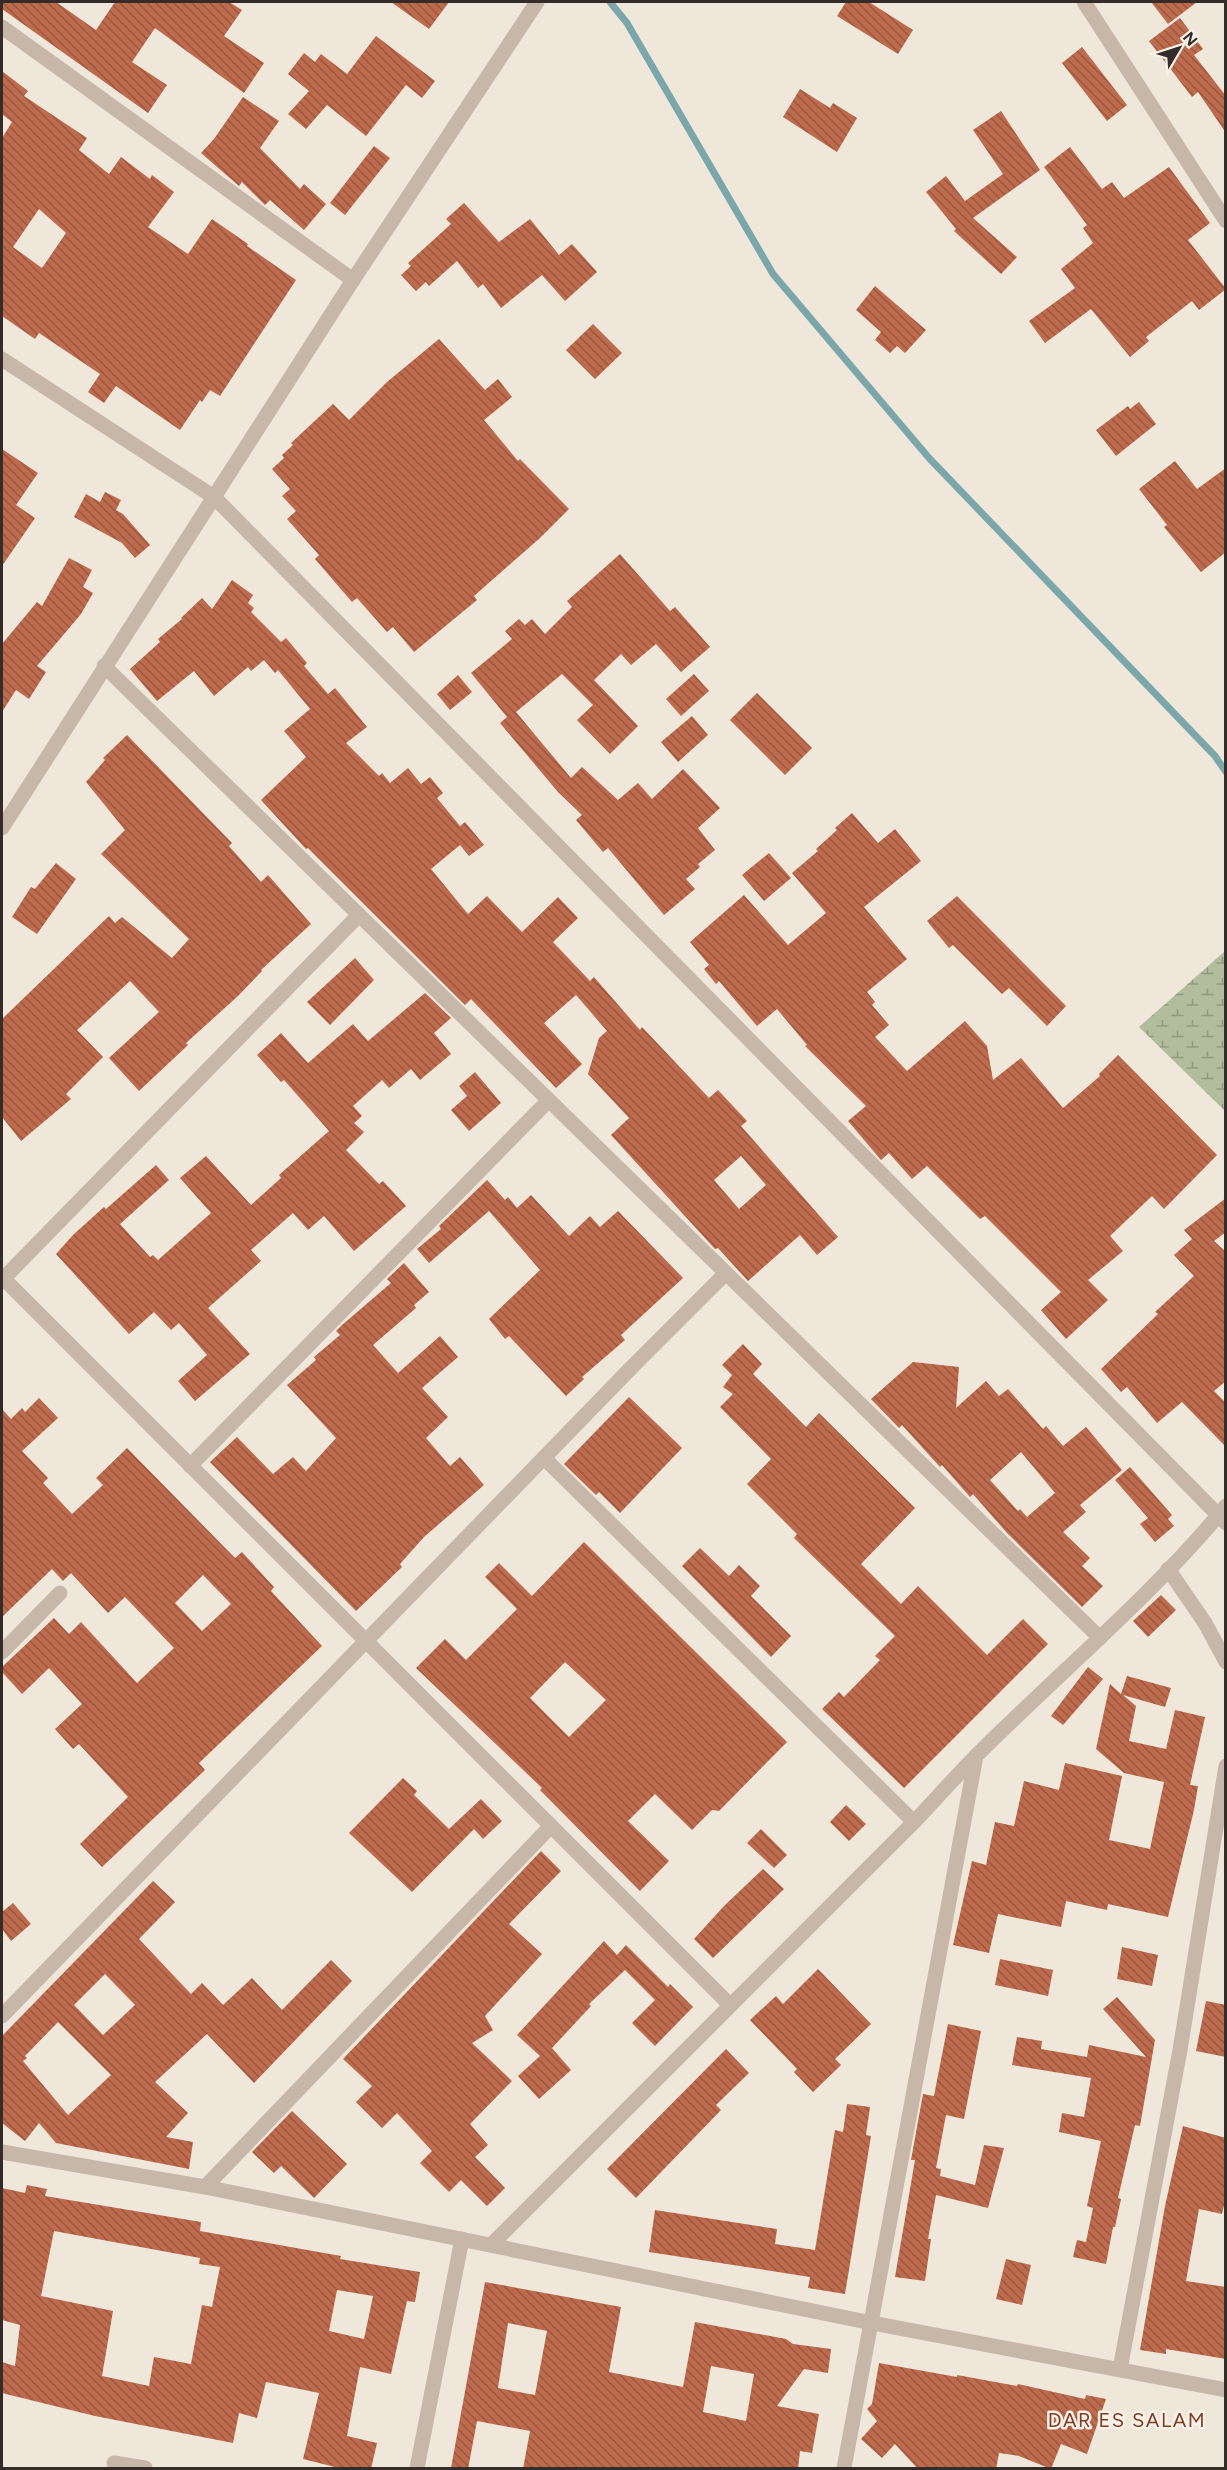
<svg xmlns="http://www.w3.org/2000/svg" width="1227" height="2470" font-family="Figtree,sans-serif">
<defs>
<pattern id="wetland-marsh" width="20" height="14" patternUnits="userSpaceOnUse" patternTransform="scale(1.5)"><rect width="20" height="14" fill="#b1bd9c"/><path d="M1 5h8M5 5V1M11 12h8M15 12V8" fill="none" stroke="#919a7f"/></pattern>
<pattern id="building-back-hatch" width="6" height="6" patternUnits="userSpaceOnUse" patternTransform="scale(1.5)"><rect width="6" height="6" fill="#bd6b4c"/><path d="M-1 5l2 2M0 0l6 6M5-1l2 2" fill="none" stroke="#9a583f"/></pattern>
</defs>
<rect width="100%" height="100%" fill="#f0e7db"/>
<path fill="url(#wetland-marsh)" d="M 1225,951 L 1225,1111 L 1139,1027 Z"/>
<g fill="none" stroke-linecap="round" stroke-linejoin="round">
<path stroke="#7ca7aa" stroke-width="7" d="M 610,2 L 627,23 L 773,274 L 929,458 L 1215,756 L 1226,772"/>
</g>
<g fill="url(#building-back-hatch)" fill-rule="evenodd">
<path d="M 2,2 L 56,2 L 96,30 L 115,2 L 229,2 L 242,10 L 224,36 L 264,63 L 244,93 L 155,28 L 132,62 L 167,85 L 148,113 L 2,9 Z"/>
<path d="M 391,2 L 449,2 L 429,29 Z"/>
<path d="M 846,2 L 869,2 L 913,30 L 898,54 L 837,16 Z"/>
<path d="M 1151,2 L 1197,2 L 1168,24 Z"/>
<path d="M 1180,18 L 1203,49 L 1194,55 L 1226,96 L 1226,133 L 1198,92 L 1192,97 L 1149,41 Z"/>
<path d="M 376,36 L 435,81 L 422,98 L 406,85 L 366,136 L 327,105 L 306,129 L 288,114 L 309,91 L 288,74 L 304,53 L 315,62 L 321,54 L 347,74 Z"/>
<path d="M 1082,47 L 1127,105 L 1107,121 L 1062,63 Z"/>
<path d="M 2,71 L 28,91 L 24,96 L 87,138 L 79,150 L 109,174 L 121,157 L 150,179 L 152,175 L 174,192 L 148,227 L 188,254 L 212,219 L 248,244 L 247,246 L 296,280 L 220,396 L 210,390 L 202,402 L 200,400 L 180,430 L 116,386 L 104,403 L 88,392 L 100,374 L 39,333 L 35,339 L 2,316 L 2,138 L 12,122 L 2,114 ZM 39,209 L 66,233 L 42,268 L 13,247 Z"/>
<path d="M 800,89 L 830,108 L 833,103 L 857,118 L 837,152 L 783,117 Z"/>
<path d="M 243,97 L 279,121 L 260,148 L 300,189 L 304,184 L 326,204 L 304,230 L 270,200 L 265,205 L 242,182 L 239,186 L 201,153 L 214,139 Z"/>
<path d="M 1001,111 L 1040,170 L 973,218 L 1017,257 L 1001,274 L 954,231 L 956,229 L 926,192 L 946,176 L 965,201 L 1003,174 L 973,130 Z"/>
<path d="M 374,146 L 390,158 L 345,215 L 330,203 Z"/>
<path d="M 1070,147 L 1102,189 L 1112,182 L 1124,198 L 1169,167 L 1210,223 L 1188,240 L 1226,289 L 1199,310 L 1192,301 L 1146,337 L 1149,341 L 1130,357 L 1091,309 L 1045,343 L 1029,321 L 1075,288 L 1061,269 L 1093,243 L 1083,228 L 1087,225 L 1044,167 Z"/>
<path d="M 464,203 L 499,242 L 530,219 L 559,255 L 572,244 L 597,272 L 565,301 L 542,275 L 501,308 L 483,284 L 478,288 L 457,261 L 429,286 L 426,282 L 416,291 L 401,275 L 411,266 L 408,263 L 451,224 L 446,219 Z"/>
<path d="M 875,286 L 926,330 L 905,353 L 897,346 L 890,353 L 875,340 L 881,332 L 856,310 Z"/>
<path d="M 593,324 L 622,353 L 595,379 L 566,350 Z"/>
<path d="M 439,339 L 485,390 L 498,379 L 512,397 L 484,420 L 518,461 L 520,459 L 569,509 L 540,538 L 474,596 L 477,600 L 414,652 L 393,627 L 387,632 L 357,598 L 352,602 L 315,559 L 319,555 L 287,519 L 296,511 L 282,496 L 290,489 L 272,469 L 284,458 L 282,455 L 293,445 L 291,443 L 333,404 L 349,420 L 387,382 Z"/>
<path d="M 1139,402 L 1156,424 L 1116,456 L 1096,430 L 1128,406 L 1130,409 Z"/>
<path d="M 2,449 L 38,473 L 16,505 L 35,518 L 2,566 Z"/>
<path d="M 1175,461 L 1197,489 L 1226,468 L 1226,552 L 1201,572 L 1164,527 L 1167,525 L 1139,489 Z"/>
<path d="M 105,492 L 121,500 L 116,510 L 123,514 L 150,545 L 135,558 L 122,543 L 74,517 L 86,494 L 100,502 Z"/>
<path d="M 620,554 L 670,611 L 675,607 L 710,647 L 681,672 L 656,644 L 631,665 L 621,654 L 594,680 L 638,726 L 610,754 L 577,720 L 593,705 L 562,674 L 516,712 L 571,778 L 582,767 L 618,800 L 638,783 L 652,799 L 683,769 L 720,808 L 698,828 L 715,850 L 698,864 L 700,867 L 686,879 L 695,889 L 664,915 L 608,848 L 603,852 L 576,820 L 582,815 L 558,792 L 500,723 L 507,717 L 471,673 L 512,639 L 505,631 L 519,619 L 525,625 L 532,619 L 545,634 L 572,607 L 567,601 Z"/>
<path d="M 69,558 L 92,570 L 83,587 L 93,593 L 81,614 L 37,666 L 46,672 L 29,699 L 16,690 L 2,712 L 2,644 L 37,602 L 42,606 Z"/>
<path d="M 232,580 L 253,595 L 248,603 L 254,608 L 251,612 L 281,642 L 286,638 L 307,663 L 304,666 L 328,694 L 335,688 L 367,727 L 346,743 L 379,776 L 382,773 L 390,783 L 408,768 L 421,784 L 430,777 L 443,793 L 437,798 L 460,826 L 465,822 L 484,845 L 469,856 L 460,845 L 431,869 L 468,914 L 487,896 L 522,932 L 558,897 L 578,918 L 553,942 L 590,981 L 594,977 L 640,1030 L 642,1027 L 709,1098 L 718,1090 L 747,1121 L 741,1126 L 838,1237 L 817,1255 L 800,1235 L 748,1281 L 718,1248 L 715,1249 L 611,1135 L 629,1118 L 588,1074 L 599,1038 L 607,1031 L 576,995 L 544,1023 L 582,1064 L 556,1088 L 471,999 L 465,1005 L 308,848 L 306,849 L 261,800 L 306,757 L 284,731 L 310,709 L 278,670 L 275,673 L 264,660 L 251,671 L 248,667 L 214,696 L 194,671 L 157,701 L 130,669 L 160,642 L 158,639 L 182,619 L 181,618 L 202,598 L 212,609 ZM 741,1156 L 766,1185 L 739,1209 L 714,1180 Z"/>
<path d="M 694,674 L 709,691 L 681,716 L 666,699 Z"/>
<path d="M 458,675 L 472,692 L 450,710 L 437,694 Z"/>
<path d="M 757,693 L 812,748 L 785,775 L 730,720 Z"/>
<path d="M 692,716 L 708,735 L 678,762 L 661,742 Z"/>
<path d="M 127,735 L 232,843 L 229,846 L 261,882 L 268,875 L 311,924 L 261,970 L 262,971 L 238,996 L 186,1043 L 188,1045 L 139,1091 L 109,1058 L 159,1012 L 130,981 L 77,1030 L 103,1057 L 66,1094 L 71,1099 L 21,1141 L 2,1117 L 2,1019 L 109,916 L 115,923 L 122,917 L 172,958 L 189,939 L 101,854 L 125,830 L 86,782 L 105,760 L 103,758 Z"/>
<path d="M 852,813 L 878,843 L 895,829 L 921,861 L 864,907 L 907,959 L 867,992 L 875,1002 L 872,1005 L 889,1025 L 875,1037 L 907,1071 L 965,1021 L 987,1046 L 993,1080 L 1021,1058 L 1063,1108 L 1100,1076 L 1099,1074 L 1118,1055 L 1217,1155 L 1164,1209 L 1152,1196 L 1110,1236 L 1123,1251 L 1088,1280 L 1108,1300 L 1066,1339 L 1041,1310 L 1061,1292 L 985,1216 L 980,1219 L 927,1166 L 912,1179 L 889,1153 L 881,1160 L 848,1121 L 866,1106 L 805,1046 L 807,1045 L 777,1009 L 757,1026 L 719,981 L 716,984 L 704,969 L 709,965 L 690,942 L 744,895 L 788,945 L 826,913 L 792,873 L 818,851 L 816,849 L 837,830 L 835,828 Z"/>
<path d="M 769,853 L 791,878 L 764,901 L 742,875 Z"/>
<path d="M 56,863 L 76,879 L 37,934 L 12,917 L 31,887 L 35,889 Z"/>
<path d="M 957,896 L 1066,1006 L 1047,1026 L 1009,988 L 1002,994 L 953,945 L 949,948 L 927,921 Z"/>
<path d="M 355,958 L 374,980 L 330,1025 L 307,1002 Z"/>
<path d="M 425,993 L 451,1018 L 434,1033 L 451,1054 L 420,1080 L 411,1069 L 389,1088 L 382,1080 L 353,1106 L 362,1116 L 354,1123 L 364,1132 L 346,1150 L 379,1184 L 383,1181 L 406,1206 L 354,1251 L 324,1216 L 308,1230 L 293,1213 L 251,1250 L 261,1261 L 208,1308 L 250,1354 L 195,1401 L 178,1381 L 207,1355 L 179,1323 L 171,1330 L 154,1312 L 129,1334 L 56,1254 L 73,1235 L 104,1207 L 106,1209 L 156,1165 L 169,1180 L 120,1224 L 150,1257 L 153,1255 L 158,1260 L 211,1213 L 180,1178 L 206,1156 L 251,1205 L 281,1178 L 279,1175 L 329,1131 L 284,1080 L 281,1082 L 257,1055 L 281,1033 L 308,1063 L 353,1024 L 368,1041 Z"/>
<path d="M 475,1072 L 501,1103 L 469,1131 L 451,1110 L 467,1096 L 459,1086 Z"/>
<path d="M 487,1180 L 505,1200 L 508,1197 L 517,1208 L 531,1195 L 569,1236 L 590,1216 L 600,1227 L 618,1211 L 683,1278 L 621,1335 L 625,1340 L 582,1377 L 584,1379 L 566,1396 L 509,1336 L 505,1339 L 489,1319 L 540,1270 L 489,1211 L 429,1263 L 417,1249 L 441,1229 L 439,1226 Z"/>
<path d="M 1226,1198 L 1226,1232 L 1214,1241 L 1226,1252 L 1226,1381 L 1214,1391 L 1226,1403 L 1226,1447 L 1182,1402 L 1157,1423 L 1127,1387 L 1121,1392 L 1101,1369 L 1158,1314 L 1155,1312 L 1194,1276 L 1174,1255 L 1192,1239 L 1184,1230 Z"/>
<path d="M 404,1263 L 429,1292 L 414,1305 L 416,1308 L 373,1345 L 398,1373 L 440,1336 L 458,1357 L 422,1388 L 448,1417 L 426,1438 L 450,1466 L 460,1457 L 484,1485 L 424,1537 L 400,1564 L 402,1567 L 356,1611 L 210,1462 L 237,1437 L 273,1474 L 293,1457 L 306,1471 L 336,1438 L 287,1385 L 316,1360 L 314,1357 L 340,1335 L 336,1331 L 342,1325 L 391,1283 L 387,1279 Z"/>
<path d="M 743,1344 L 762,1364 L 753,1374 L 806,1427 L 819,1413 L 915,1508 L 861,1564 L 901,1604 L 918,1586 L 987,1655 L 1023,1619 L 1048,1644 L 904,1788 L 822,1709 L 839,1692 L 844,1697 L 880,1660 L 875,1656 L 895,1636 L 794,1538 L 797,1534 L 747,1484 L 771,1459 L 720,1407 L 733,1394 L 723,1387 L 732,1375 L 722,1365 Z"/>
<path d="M 913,1362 L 959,1367 L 956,1408 L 986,1381 L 999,1396 L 1008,1389 L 1043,1429 L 1046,1426 L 1063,1446 L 1086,1427 L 1122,1470 L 1080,1505 L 1086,1512 L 1063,1532 L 1090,1558 L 1082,1566 L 1103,1586 L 1082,1607 L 1007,1533 L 973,1494 L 970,1497 L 942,1465 L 940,1467 L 902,1425 L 899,1428 L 871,1399 ZM 1021,1452 L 1055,1493 L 1027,1517 L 1020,1509 L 1018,1511 L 990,1480 Z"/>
<path d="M 629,1397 L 682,1448 L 620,1513 L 599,1492 L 596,1495 L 564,1464 Z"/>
<path d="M 39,1398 L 58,1418 L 22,1451 L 48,1478 L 43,1483 L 72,1514 L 103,1485 L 96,1478 L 127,1448 L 235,1558 L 242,1552 L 274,1587 L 271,1591 L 322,1646 L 199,1763 L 205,1770 L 102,1867 L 80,1844 L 128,1797 L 79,1744 L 73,1749 L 55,1729 L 82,1704 L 49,1668 L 22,1694 L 2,1672 L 2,1667 L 54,1618 L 69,1634 L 81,1622 L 137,1683 L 174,1648 L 125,1597 L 108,1613 L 71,1573 L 63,1581 L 52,1569 L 2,1617 L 2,1409 L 11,1419 L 22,1408 L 25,1412 ZM 203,1575 L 231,1604 L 202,1631 L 175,1603 Z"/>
<path d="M 1130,1467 L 1172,1515 L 1168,1519 L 1174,1526 L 1155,1542 L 1140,1524 L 1148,1518 L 1115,1480 Z"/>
<path d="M 584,1542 L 787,1742 L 719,1811 L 712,1810 L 692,1830 L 655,1794 L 628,1821 L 669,1861 L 640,1891 L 540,1790 L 542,1788 L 416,1668 L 445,1639 L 466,1660 L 517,1609 L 485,1577 L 499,1563 L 532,1596 ZM 565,1662 L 606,1700 L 569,1737 L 530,1698 Z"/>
<path d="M 700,1548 L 729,1576 L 739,1565 L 760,1586 L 751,1596 L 791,1636 L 771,1657 L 682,1566 Z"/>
<path d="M 1161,1595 L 1176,1610 L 1148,1637 L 1133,1621 Z"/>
<path d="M 1088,1667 L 1103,1679 L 1063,1725 L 1051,1716 Z"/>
<path d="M 1127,1676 L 1171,1688 L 1165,1707 L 1123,1695 L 1136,1706 L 1129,1741 L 1166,1749 L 1175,1710 L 1205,1717 L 1190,1785 L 1198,1786 L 1194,1810 L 1168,1917 L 1108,1904 L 1107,1910 L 1066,1901 L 1061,1927 L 998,1914 L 989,1953 L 953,1945 L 972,1861 L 986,1865 L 995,1822 L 1014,1826 L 1024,1781 L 1059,1790 L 1065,1763 L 1122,1776 L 1109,1840 L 1150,1849 L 1164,1782 L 1124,1773 L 1096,1749 L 1110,1684 L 1121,1694 Z"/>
<path d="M 403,1778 L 417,1791 L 414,1795 L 449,1829 L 481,1799 L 502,1821 L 483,1839 L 474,1829 L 412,1892 L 349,1833 Z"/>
<path d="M 846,1805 L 866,1824 L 849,1841 L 830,1822 Z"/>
<path d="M 761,1829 L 787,1855 L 774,1868 L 747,1843 Z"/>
<path d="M 541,1851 L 561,1871 L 509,1924 L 542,1954 L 485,2016 L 493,2030 L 472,2043 L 512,2081 L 470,2124 L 488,2145 L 475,2157 L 505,2188 L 487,2206 L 461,2180 L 449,2192 L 420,2163 L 432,2151 L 397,2113 L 382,2128 L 356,2102 L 372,2086 L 343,2059 Z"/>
<path d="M 763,1869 L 784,1889 L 713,1958 L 694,1939 L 724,1906 Z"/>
<path d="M 153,1881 L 175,1902 L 139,1939 L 191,1994 L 202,1983 L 223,2005 L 252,1978 L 282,2010 L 331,1960 L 352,1981 L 254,2083 L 207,2034 L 155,2082 L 188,2113 L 166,2137 L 193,2142 L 189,2169 L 56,2143 L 39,2123 L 25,2141 L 2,2123 L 2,2036 ZM 105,1974 L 135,2005 L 103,2035 L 74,2005 ZM 58,2022 L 111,2075 L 68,2115 L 23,2061 L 27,2058 L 25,2056 Z"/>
<path d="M 13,1903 L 31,1924 L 11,1941 L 2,1929 L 2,1912 Z"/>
<path d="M 604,1941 L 617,1955 L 626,1945 L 668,1987 L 670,1984 L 693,2007 L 655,2046 L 632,2023 L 655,2000 L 625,1970 L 589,2004 L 591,2006 L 552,2048 L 571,2070 L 539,2099 L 518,2076 L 540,2056 L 517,2035 Z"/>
<path d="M 1122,1947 L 1158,1955 L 1152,1986 L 1117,1979 Z"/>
<path d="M 1000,1959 L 1053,1970 L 1048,1996 L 995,1985 Z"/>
<path d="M 818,1969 L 871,2024 L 835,2059 L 841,2065 L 813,2092 L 794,2072 L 797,2069 L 750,2020 L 776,1996 L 783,2004 Z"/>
<path d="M 1117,1997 L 1155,2040 L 1140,2126 L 1135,2125 L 1118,2198 L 1121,2199 L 1115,2227 L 1113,2227 L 1106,2264 L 1073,2257 L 1077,2240 L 1086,2242 L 1093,2208 L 1087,2206 L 1101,2141 L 1059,2132 L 1062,2113 L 1084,2117 L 1091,2078 L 1012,2065 L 1017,2037 L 1042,2041 L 1041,2049 L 1087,2057 L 1089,2045 L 1146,2057 L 1103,2009 Z"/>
<path d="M 1206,2001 L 1226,2005 L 1226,2057 L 1196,2051 Z"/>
<path d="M 948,2024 L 981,2031 L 964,2119 L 946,2115 L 936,2168 L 941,2169 L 940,2176 L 975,2185 L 984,2145 L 1004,2148 L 988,2208 L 936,2195 L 928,2239 L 931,2239 L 925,2281 L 895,2277 L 915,2160 L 911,2160 L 923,2094 L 934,2096 Z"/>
<path d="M 726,2049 L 749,2073 L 716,2105 L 721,2110 L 636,2198 L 607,2169 Z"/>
<path d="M 847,2104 L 870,2107 L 866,2135 L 871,2136 L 845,2294 L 808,2288 L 810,2277 L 649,2252 L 655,2210 L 777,2229 L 775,2244 L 815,2250 L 835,2130 L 843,2132 Z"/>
<path d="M 292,2111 L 347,2164 L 314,2198 L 281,2166 L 274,2173 L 252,2152 Z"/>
<path d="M 1183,2126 L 1226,2138 L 1226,2197 L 1222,2214 L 1199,2209 L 1186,2281 L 1226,2287 L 1226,2359 L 1166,2349 L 1166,2354 L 1140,2350 L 1165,2206 Z"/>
<path d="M 27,2185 L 47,2189 L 45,2196 L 201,2222 L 200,2231 L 341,2256 L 340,2259 L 420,2272 L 415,2302 L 407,2301 L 391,2374 L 360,2367 L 347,2436 L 377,2443 L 371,2469 L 343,2469 L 303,2459 L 319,2393 L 266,2382 L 257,2418 L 239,2413 L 233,2443 L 95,2416 L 2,2393 L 2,2362 L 15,2366 L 20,2325 L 2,2320 L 2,2188 L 25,2193 ZM 54,2231 L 200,2258 L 199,2264 L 220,2267 L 212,2307 L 202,2305 L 191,2364 L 154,2357 L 149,2386 L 102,2376 L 113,2311 L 41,2296 ZM 337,2290 L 373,2296 L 364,2339 L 329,2331 Z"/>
<path d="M 1006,2259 L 1031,2265 L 1022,2305 L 996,2299 Z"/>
<path d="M 485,2282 L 621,2307 L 609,2372 L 683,2387 L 695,2322 L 786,2339 L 793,2344 L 831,2349 L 828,2373 L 804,2369 L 777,2406 L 819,2414 L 812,2453 L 800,2451 L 798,2469 L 523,2469 L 530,2431 L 477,2421 L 468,2469 L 451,2468 ZM 508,2323 L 547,2331 L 535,2395 L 498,2388 ZM 711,2366 L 754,2374 L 746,2421 L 703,2412 Z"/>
<path d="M 879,2363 L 957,2377 L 957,2375 L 1017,2386 L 1018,2384 L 1085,2399 L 1086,2395 L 1106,2399 L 1087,2454 L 1061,2444 L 1051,2469 L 1019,2456 L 999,2453 L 996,2469 L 918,2469 L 895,2444 L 882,2458 L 861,2439 L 877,2421 L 867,2409 L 872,2404 Z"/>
</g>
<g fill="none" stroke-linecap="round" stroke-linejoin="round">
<g stroke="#c7b7a8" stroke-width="15">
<path d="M 1084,2 L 1226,221"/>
<path d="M 2,27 L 353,280"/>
<path d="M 2,359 L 214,497"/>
<path d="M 104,666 L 1100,1638"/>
<path d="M 2,1277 L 730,2005"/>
<path d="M 2,1280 L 358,916"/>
<path d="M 544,1458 L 914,1822"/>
<path d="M 190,1466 L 548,1101"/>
<path d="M 1168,1569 L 1205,1623 L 1226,1662"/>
<path d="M 2,1652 L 60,1593"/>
<path d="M 2,2016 L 629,1370 L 725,1274"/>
<path d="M 2,2152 L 205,2187 L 872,2323 L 1226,2390"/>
<path d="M 205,2187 L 551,1826"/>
<path d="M 491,2245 L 914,1822 C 935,1800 955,1777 977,1755 C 1060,1672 1151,1597 1226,1506"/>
<path d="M 1120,2369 L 1180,2050 L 1226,1766"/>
<path d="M 114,2463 L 145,2468"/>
<path d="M 417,2468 L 462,2239"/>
<path d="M 844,2468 L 976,1756"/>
</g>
<g stroke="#c7b7a8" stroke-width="15">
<path d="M 214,497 L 1226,1523"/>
<path d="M 2,828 L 353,280 L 537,2"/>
</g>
</g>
<g text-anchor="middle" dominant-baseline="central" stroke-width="5" stroke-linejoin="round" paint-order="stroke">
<g font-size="20" letter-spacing="1.5" fill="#7d3e27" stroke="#f8f1e7">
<text x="1127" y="2420">DAR ES SALAM</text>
</g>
</g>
<rect width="1227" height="2470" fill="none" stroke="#342c28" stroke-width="6"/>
<g transform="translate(1179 48) rotate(51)" stroke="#f8f1e7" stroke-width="4.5" paint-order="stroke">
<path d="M0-4.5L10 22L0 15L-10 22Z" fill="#342c28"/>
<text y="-9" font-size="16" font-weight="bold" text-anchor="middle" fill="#342c28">N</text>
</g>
</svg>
